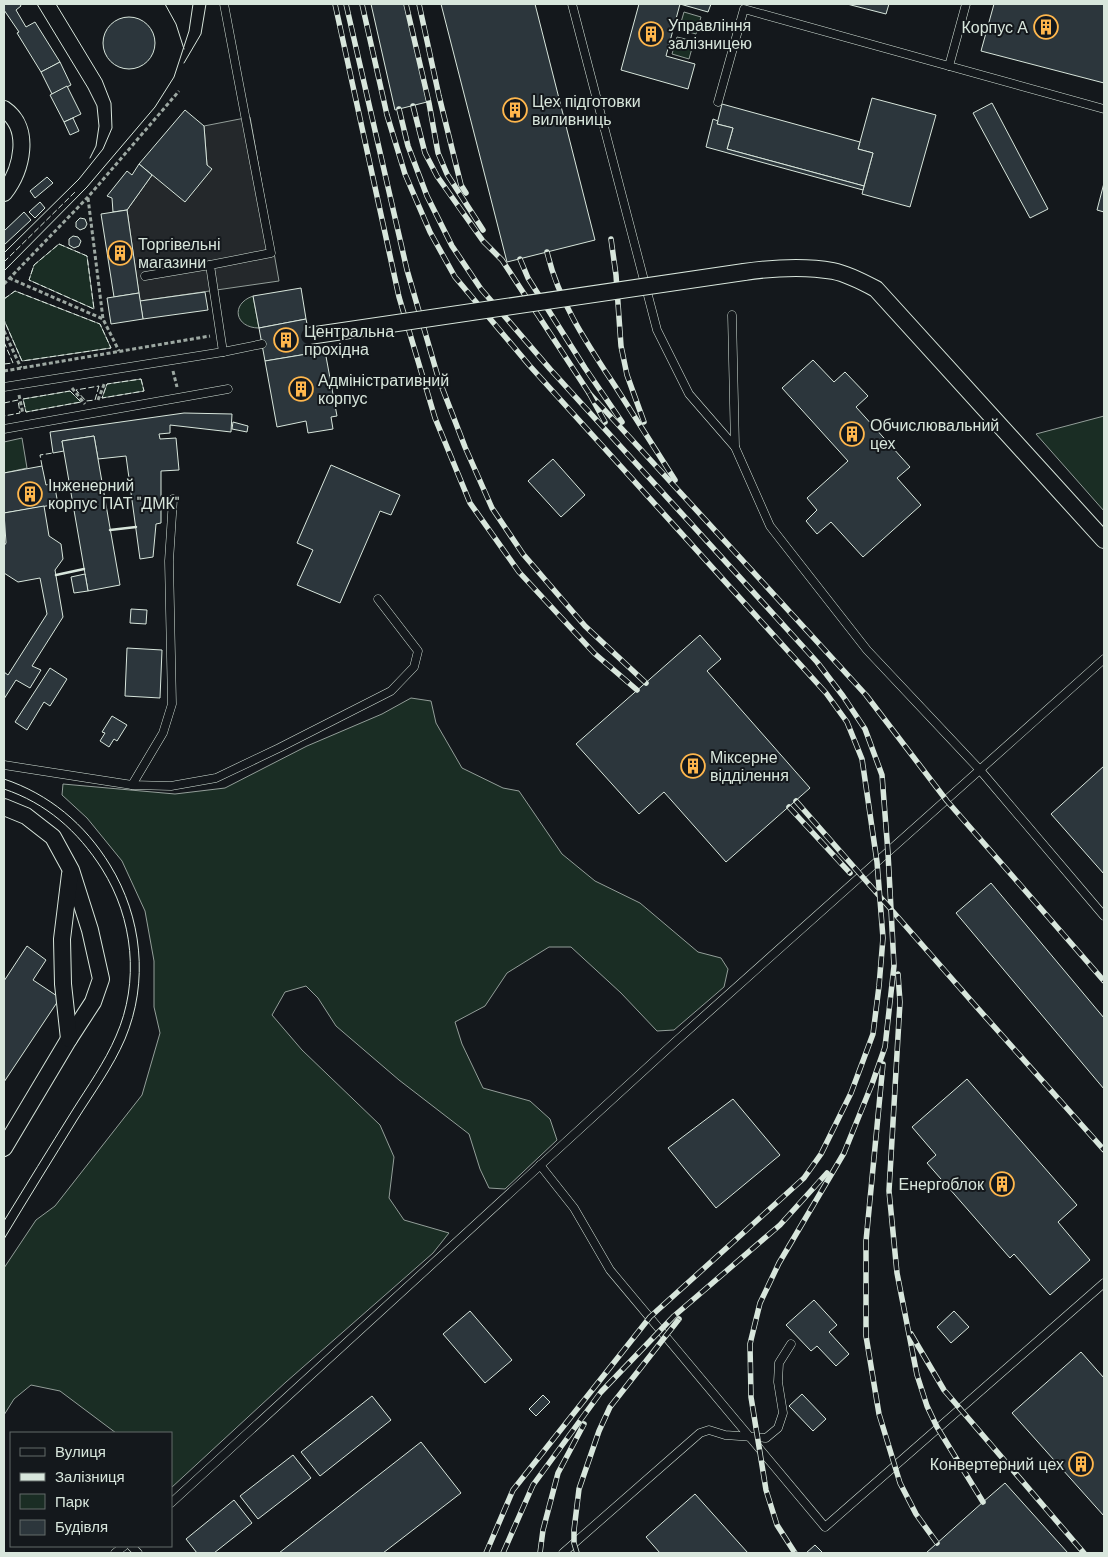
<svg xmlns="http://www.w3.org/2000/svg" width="1108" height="1557" font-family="'DM Sans',sans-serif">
<rect width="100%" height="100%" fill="#14181c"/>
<g fill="#1a2d24" stroke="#939e99">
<path d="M 684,12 L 701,17 L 696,34 L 679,29 Z"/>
<path d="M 677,37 L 694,41 L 689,59 L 672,54 Z"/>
<path d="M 59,244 L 87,256 L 94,309 L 29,280 L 34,265 Z"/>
<path d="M 15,291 L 100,324 L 111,348 L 22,361 L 4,320 L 4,299 Z"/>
<path d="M 253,296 L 259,328 C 235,328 230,304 253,296 Z"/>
<path d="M 141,379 L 144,391 L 102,398 L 107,384 Z"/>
<path d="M 70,391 L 81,402 L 26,412 L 23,399 Z"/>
<path d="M 1104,416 L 1104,511 L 1036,434 Z"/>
<path d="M 22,438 L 27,468 L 4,473 L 4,442 Z"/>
<path d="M 411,698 L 431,701 L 436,723 L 462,768 L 503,788 L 519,791 L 562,854 L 595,881 L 640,903 L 698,952 L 721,958 L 728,969 L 724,987 L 674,1030 L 657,1031 L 621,993 L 571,947 L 549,947 L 507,973 L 485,1006 L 455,1022 L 462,1044 L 483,1088 L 530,1101 L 550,1119 L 557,1140 L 505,1189 L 489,1188 L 480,1169 L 469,1134 L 399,1080 L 336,1026 L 318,998 L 306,986 L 285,992 L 272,1015 L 302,1050 L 380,1125 L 394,1157 L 389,1198 L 404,1220 L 449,1233 L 433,1253 L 286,1382 L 171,1488 L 171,1433 L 116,1433 L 60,1391 L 31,1385 L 14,1399 L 4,1415 L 4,1268 L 36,1220 L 55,1206 L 142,1095 L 160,1033 L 154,1007 L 154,961 L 145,911 L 122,861 L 87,818 L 62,795 L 63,784 L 175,794 L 225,788 L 307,746 L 382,714 Z"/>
</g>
<path fill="#24282b" stroke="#939e99" d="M 250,117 L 279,281 L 140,301 L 127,210 L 152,175 L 207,165 L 204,126 Z"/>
<g fill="#2c363c" stroke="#d8e6dc">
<path d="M 4,4 L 20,4 L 21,6 L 16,10 L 26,27 L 35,22 L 60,62 L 41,72 L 17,33 L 19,32 L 4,10 Z"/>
<path d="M 371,4 L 405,4 L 427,102 L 395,110 Z"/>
<path d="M 441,4 L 535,4 L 595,240 L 507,262 Z"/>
<path d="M 639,4 L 711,4 L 708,12 L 680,4 L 666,56 L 695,64 L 688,89 L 621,70 Z"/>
<path d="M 847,4 L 889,4 L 886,14 Z"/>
<path d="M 994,4 L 1104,4 L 1104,83 L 981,51 Z"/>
<circle cx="129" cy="43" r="26"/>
<path d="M 60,62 L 71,85 L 52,94 L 41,72 Z"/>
<path d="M 67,86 L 81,114 L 64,122 L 50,95 Z"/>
<path d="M 872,98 L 936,115 L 910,207 L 862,194 L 873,153 L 858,149 Z"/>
<path d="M 992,103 L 1048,209 L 1030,218 L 973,113 Z"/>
<path d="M 722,104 L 860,142 L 858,149 L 873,153 L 864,186 L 727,149 L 733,128 L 717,124 Z"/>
<path d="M 185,110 L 204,126 L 207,165 L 212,169 L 185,202 L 139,164 Z"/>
<path d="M 73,118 L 79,131 L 70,135 L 64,122 Z"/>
<path d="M 713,119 L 718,121 L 717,124 L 733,128 L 727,149 L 864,186 L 863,190 L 706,147 Z"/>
<path d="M 139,164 L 152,175 L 127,210 L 113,212 L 112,198 L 107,196 L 127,171 L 132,175 Z"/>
<path d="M 47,177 L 53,183 L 35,198 L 30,191 Z"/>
<path d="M 1104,183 L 1104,212 L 1097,210 Z"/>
<path d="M 40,202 L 45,208 L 35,218 L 29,212 Z"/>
<path d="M 127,210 L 139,293 L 114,297 L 101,214 Z"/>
<path d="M 24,212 L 31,220 L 4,245 L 4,231 Z"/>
<path d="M 80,218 L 85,219 L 87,224 L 85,228 L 80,230 L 76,227 L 76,222 Z"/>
<path d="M 73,236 L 78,237 L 81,241 L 79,246 L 74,248 L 69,245 L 69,239 Z"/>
<path d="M 301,288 L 306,319 L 259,328 L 253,296 Z"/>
<path d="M 205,292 L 208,310 L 143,319 L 140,301 Z"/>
<path d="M 139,293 L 143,319 L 111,324 L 107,298 Z"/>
<path d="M 306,319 L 313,353 L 265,361 L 259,328 Z"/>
<path d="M 325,351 L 337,416 L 331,417 L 333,429 L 308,433 L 306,421 L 277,427 L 265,361 Z"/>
<path d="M 813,360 L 834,382 L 845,372 L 868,396 L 856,407 L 910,467 L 897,478 L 921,505 L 863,557 L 831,522 L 817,534 L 806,521 L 817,510 L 807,498 L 848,461 L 782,388 Z"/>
<path d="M 184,413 L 232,414 L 231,432 L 170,425 L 170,433 L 159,434 L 160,439 L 176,438 L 179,470 L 161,471 L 161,523 L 156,524 L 153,557 L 140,559 L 126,456 L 98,459 L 94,436 L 62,441 L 64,451 L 53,453 L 50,432 Z"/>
<path d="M 233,422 L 248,426 L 247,432 L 232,429 Z"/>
<path d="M 94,436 L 120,585 L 88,591 L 62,441 Z"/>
<path d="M 553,459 L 585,495 L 561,517 L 528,481 Z"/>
<path d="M 331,465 L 400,495 L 391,515 L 380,511 L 340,603 L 297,585 L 313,550 L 297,543 Z"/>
<path d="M 42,466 L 46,485 L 54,483 L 58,504 L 4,513 L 4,473 Z"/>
<path d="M 44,506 L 49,536 L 61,544 L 63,559 L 55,570 L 63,617 L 32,666 L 41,670 L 30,688 L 16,680 L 4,699 L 4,672 L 8,675 L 47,614 L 40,578 L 18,582 L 4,573 L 4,546 L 6,543 L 4,513 Z"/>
<path d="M 85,574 L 88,591 L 74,593 L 71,577 Z"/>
<path d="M 131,609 L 147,610 L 146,624 L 130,623 Z"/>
<path d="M 700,635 L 721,659 L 707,671 L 810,788 L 726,862 L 664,792 L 639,814 L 576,744 Z"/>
<path d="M 127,648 L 162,650 L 160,698 L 125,696 Z"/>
<path d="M 50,668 L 67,679 L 50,706 L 44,702 L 27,730 L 15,722 Z"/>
<path d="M 112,716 L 127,725 L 117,741 L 114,739 L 109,747 L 100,741 L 105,733 L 102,732 Z"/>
<path d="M 1104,766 L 1104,874 L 1051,814 Z"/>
<path d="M 991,883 L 1104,1018 L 1104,1089 L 956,913 Z"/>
<path d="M 27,946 L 46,960 L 33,980 L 60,998 L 4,1082 L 4,981 Z"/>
<path d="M 967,1079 L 1077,1205 L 1058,1222 L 1090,1260 L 1050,1295 L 1014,1254 L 1010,1258 L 927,1163 L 936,1155 L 912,1127 Z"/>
<path d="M 733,1099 L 780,1155 L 716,1208 L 668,1148 Z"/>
<path d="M 814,1300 L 837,1325 L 829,1332 L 849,1354 L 836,1366 L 817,1346 L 811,1351 L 786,1325 Z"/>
<path d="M 470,1311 L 512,1360 L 485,1383 L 443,1334 Z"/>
<path d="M 954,1311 L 969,1327 L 951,1343 L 937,1327 Z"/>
<path d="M 1081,1352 L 1104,1378 L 1104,1516 L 1012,1413 Z"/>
<path d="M 802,1394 L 826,1419 L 813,1431 L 789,1406 Z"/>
<path d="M 543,1395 L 550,1402 L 536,1416 L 529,1409 Z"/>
<path d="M 372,1396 L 391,1420 L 320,1476 L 301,1452 Z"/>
<path d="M 421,1442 L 461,1493 L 383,1553 L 279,1553 Z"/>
<path d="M 293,1455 L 311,1478 L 258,1519 L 240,1496 Z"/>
<path d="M 1005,1483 L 1068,1553 L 926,1553 L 983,1502 Z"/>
<path d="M 695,1494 L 748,1553 L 660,1553 L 646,1537 Z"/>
<path d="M 234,1500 L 252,1523 L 214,1553 L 197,1553 L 186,1539 Z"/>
<path d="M 815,1545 L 823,1553 L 806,1553 Z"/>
</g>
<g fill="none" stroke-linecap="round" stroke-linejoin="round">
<g stroke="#d8e6dc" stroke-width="9">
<g id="lane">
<path d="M 572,4 L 657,330 L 689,394 L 735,447"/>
<path d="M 966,4 L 949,66 L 1104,109"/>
<path d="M 718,102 L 744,9 L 949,66"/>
<path d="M 145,276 L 210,265"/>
<path d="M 732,315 L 735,447 L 770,526 L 867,650 L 980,770 L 1104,916"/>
<path d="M 223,352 L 210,265 L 271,253 L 224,4"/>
<path d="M 4,387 L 223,352 L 262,344"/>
<path d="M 4,429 L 228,389"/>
<path d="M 4,765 L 132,785 L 171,786 L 216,778 L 279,748 L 391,691 L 414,667 L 418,651 L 378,599"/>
<path d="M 132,785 L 163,733 L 172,704 L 169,561 L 173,499"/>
<path d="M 540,1165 L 574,1208 L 610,1270 L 825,1527 L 1104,1283"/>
<path d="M 171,1503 L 675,1042 L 1104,659"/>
<path d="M 131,1546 L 138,1553"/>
<path d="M 115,1553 L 124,1546"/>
<path d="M 563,1553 L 700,1433 L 709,1430 L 725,1435 L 766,1438 L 778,1428 L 783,1413 L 778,1382 L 779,1363 L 791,1344"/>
</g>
</g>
<g stroke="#d8e6dc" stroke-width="18">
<g id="street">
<path d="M 4,109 C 32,128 22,170 4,193"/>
<path d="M 744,272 C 772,268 806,266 833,271 C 848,274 863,282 876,289 L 1104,540"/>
<path d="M 4,807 L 26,816 L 53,837 L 71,870 L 90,930 L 101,979 L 93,1002 L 69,1039 L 4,1148"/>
<path d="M 69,1039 L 63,984 L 62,939 L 70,874"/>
</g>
</g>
<g stroke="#9da8a2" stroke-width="3" stroke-dasharray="4 2.5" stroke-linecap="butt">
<path d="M 88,198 L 103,319 L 119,351"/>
<path d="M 9,278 L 103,319"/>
<path d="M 4,284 L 88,197 L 179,91"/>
<path d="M 4,331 L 21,368"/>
<path d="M 4,371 L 210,336"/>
<path d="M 173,371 L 177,387"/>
<path d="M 72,388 L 85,404"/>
<path d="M 19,395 L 23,414"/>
<path d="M 98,400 L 105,382"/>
</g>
<use href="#lane" stroke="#14181c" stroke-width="8"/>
<use href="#street" stroke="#14181c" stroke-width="16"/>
<g stroke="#d8e6dc" stroke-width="1">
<path d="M 37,4 L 88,88 L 97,106 L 99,126 L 96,146 L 90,158"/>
<path d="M 165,4 L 176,24 L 184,49"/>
<path d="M 184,63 L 201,34 L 206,4"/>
<path d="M 4,253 L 79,179 L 103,149 L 112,128 L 111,103 L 102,80 L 56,4"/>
<path d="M 4,271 L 87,187 L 155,107 L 174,77 L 189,31 L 193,4"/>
<path d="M 4,779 C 49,794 85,824 110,865 C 142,917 149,982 125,1039 C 113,1067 94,1093 77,1120 C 53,1159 28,1199 4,1239"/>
<path d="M 4,789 C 46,803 78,831 102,869 C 133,918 140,982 116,1036 C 105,1062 87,1087 72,1111 C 49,1148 26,1185 4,1221"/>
</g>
<g stroke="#d8e6dc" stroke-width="5.5">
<g id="rail">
<path d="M 335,4 L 399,297 L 435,418 L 470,503 L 519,572 L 594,653 L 637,690"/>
<path d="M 346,4 L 407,270 L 438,377 L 465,447 L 492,508 L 523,554 L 585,626 L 646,683"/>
<path d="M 362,4 L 387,115 L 405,174 L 430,232 L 455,277 L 529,365 L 826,693 L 847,722 L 862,759 L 877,862 L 883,938 L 879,986 L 873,1034 L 851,1093 L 821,1154 L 804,1178 L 650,1317 L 513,1490 L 486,1553"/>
<path d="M 406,4 L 429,103 L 438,153 L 447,174 L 483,230"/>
<path d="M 419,4 L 439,96 L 461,185 L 466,193"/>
<path d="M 413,106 L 425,153 L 437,176 L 483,241 L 502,260 L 589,393"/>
<path d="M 399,109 L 408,146 L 427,196 L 452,246 L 481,289 L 550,369 L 817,662 L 843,696 L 865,729 L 882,775 L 888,853 L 894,966 L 885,1047 L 872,1084 L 844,1153 L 779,1263 L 760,1303 L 750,1344 L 751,1397 L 766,1490 L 777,1525 L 795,1553"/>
<path d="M 611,239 L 616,275 L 621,346 L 627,375 L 644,422"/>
<path d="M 547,252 C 559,303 588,345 617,389 C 636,419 655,449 675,480"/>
<path d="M 520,259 L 528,278 L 585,368 L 622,422"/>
<path d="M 605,422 L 589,393 L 866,695 L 947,801 L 1104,981"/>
<path d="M 796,801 L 974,1004 L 1104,1150"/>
<path d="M 789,807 L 850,873"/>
<path d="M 898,974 L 900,1002 L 889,1191 L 897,1273 L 917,1375 L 927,1406 L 937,1427 L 983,1502"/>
<path d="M 883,1064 L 866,1241 L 866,1336 L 879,1414 L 900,1483 L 916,1514 L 937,1543"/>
<path d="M 911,1334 L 944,1390 L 1084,1553"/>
<path d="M 503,1553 L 533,1485 L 601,1392 L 674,1316 L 780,1225 L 827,1173"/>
<path d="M 540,1553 L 543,1530 L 558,1473 L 584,1424"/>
<path d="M 577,1553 L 574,1543 L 574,1530 L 579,1489 L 599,1431 L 610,1407 L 679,1319"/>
</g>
</g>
<use href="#rail" stroke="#14181c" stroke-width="4" stroke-dasharray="11" stroke-linecap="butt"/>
<g stroke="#d8e6dc" stroke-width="18" stroke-linecap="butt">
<path id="street-bridge" d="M 309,336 L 744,272"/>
</g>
<use href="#street-bridge" stroke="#14181c" stroke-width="16"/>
<g stroke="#d8e6dc" stroke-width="1" stroke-dasharray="6 2.5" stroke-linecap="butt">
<path d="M 59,244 L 87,256 L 94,309 L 29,280 L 34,265 Z"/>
<path d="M 4,262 L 75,192"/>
<path d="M 4,299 L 15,291 L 100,324 L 111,348 L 22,361 L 4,320"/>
<path d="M 4,342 L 13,363 L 4,364"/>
<path d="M 141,379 L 144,391 L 102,398 L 107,384 Z"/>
<path d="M 99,386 L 95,400 L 86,401 L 76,390 Z"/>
<path d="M 70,391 L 81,402 L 26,412 L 23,399 Z"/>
<path d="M 4,403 L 18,400 L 20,413 L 4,416"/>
<path d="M 42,466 L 40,455 L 53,453"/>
</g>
<g stroke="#d8e6dc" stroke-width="2.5">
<path d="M 110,530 L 136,527"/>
<path d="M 56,575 L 84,569"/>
</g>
</g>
<defs>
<g id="building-ring" transform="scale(1.25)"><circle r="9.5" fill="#14181c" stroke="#ffb74d" stroke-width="1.5"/><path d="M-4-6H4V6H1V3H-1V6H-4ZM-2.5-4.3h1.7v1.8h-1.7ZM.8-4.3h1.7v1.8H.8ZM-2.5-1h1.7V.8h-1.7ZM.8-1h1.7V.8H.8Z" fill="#ffb74d"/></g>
</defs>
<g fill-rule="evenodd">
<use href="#building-ring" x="1046" y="27"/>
<use href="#building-ring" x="651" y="34"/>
<use href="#building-ring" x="515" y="110"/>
<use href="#building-ring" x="120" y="253"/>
<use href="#building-ring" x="286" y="340"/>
<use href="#building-ring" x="301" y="389"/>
<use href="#building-ring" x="852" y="434"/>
<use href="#building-ring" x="30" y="494"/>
<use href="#building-ring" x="693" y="766"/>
<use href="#building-ring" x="1002" y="1184"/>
<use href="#building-ring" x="1081" y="1464"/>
</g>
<g text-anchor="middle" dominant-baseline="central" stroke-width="4" stroke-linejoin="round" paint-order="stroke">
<g font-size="16" fill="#d8e6dc" stroke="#14181c" text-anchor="start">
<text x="668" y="25">Управління<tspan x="668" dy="18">залізницею</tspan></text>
<text x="1028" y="27" text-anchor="end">Корпус А</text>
<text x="532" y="101">Цех підготовки<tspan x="532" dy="18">виливниць</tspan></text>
<text x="138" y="244">Торгівельні<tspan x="138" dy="18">магазини</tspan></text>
<text x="304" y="331">Центральна<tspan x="304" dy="18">прохідна</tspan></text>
<text x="318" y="380">Адміністративний<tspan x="318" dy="18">корпус</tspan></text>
<text x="870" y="425">Обчислювальний<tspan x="870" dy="18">цех</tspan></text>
<text x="48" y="485">Інженерний<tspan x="48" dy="18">корпус ПАТ "ДМК"</tspan></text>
<text x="710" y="757">Міксерне<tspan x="710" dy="18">відділення</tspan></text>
<text x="984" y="1184" text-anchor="end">Енергоблок</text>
<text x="1064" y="1464" text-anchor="end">Конвертерний цех</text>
</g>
</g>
<rect width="1108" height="1557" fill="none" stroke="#d8e6dc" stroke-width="10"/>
<rect x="10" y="1432" width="162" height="115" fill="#14181c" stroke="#626a69"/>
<rect x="20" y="1448" width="25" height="8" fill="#14181c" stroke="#626a69"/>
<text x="55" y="1457" font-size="15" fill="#d8e6dc">Вулиця</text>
<rect x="20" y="1473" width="25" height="8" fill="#d8e6dc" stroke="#626a69"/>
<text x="55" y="1482" font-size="15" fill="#d8e6dc">Залізниця</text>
<rect x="20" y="1494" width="25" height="15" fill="#1a2d24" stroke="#626a69"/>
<text x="55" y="1507" font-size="15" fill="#d8e6dc">Парк</text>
<rect x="20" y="1520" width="25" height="15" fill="#2c363c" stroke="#626a69"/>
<text x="55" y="1532" font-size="15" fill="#d8e6dc">Будівля</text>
</svg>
